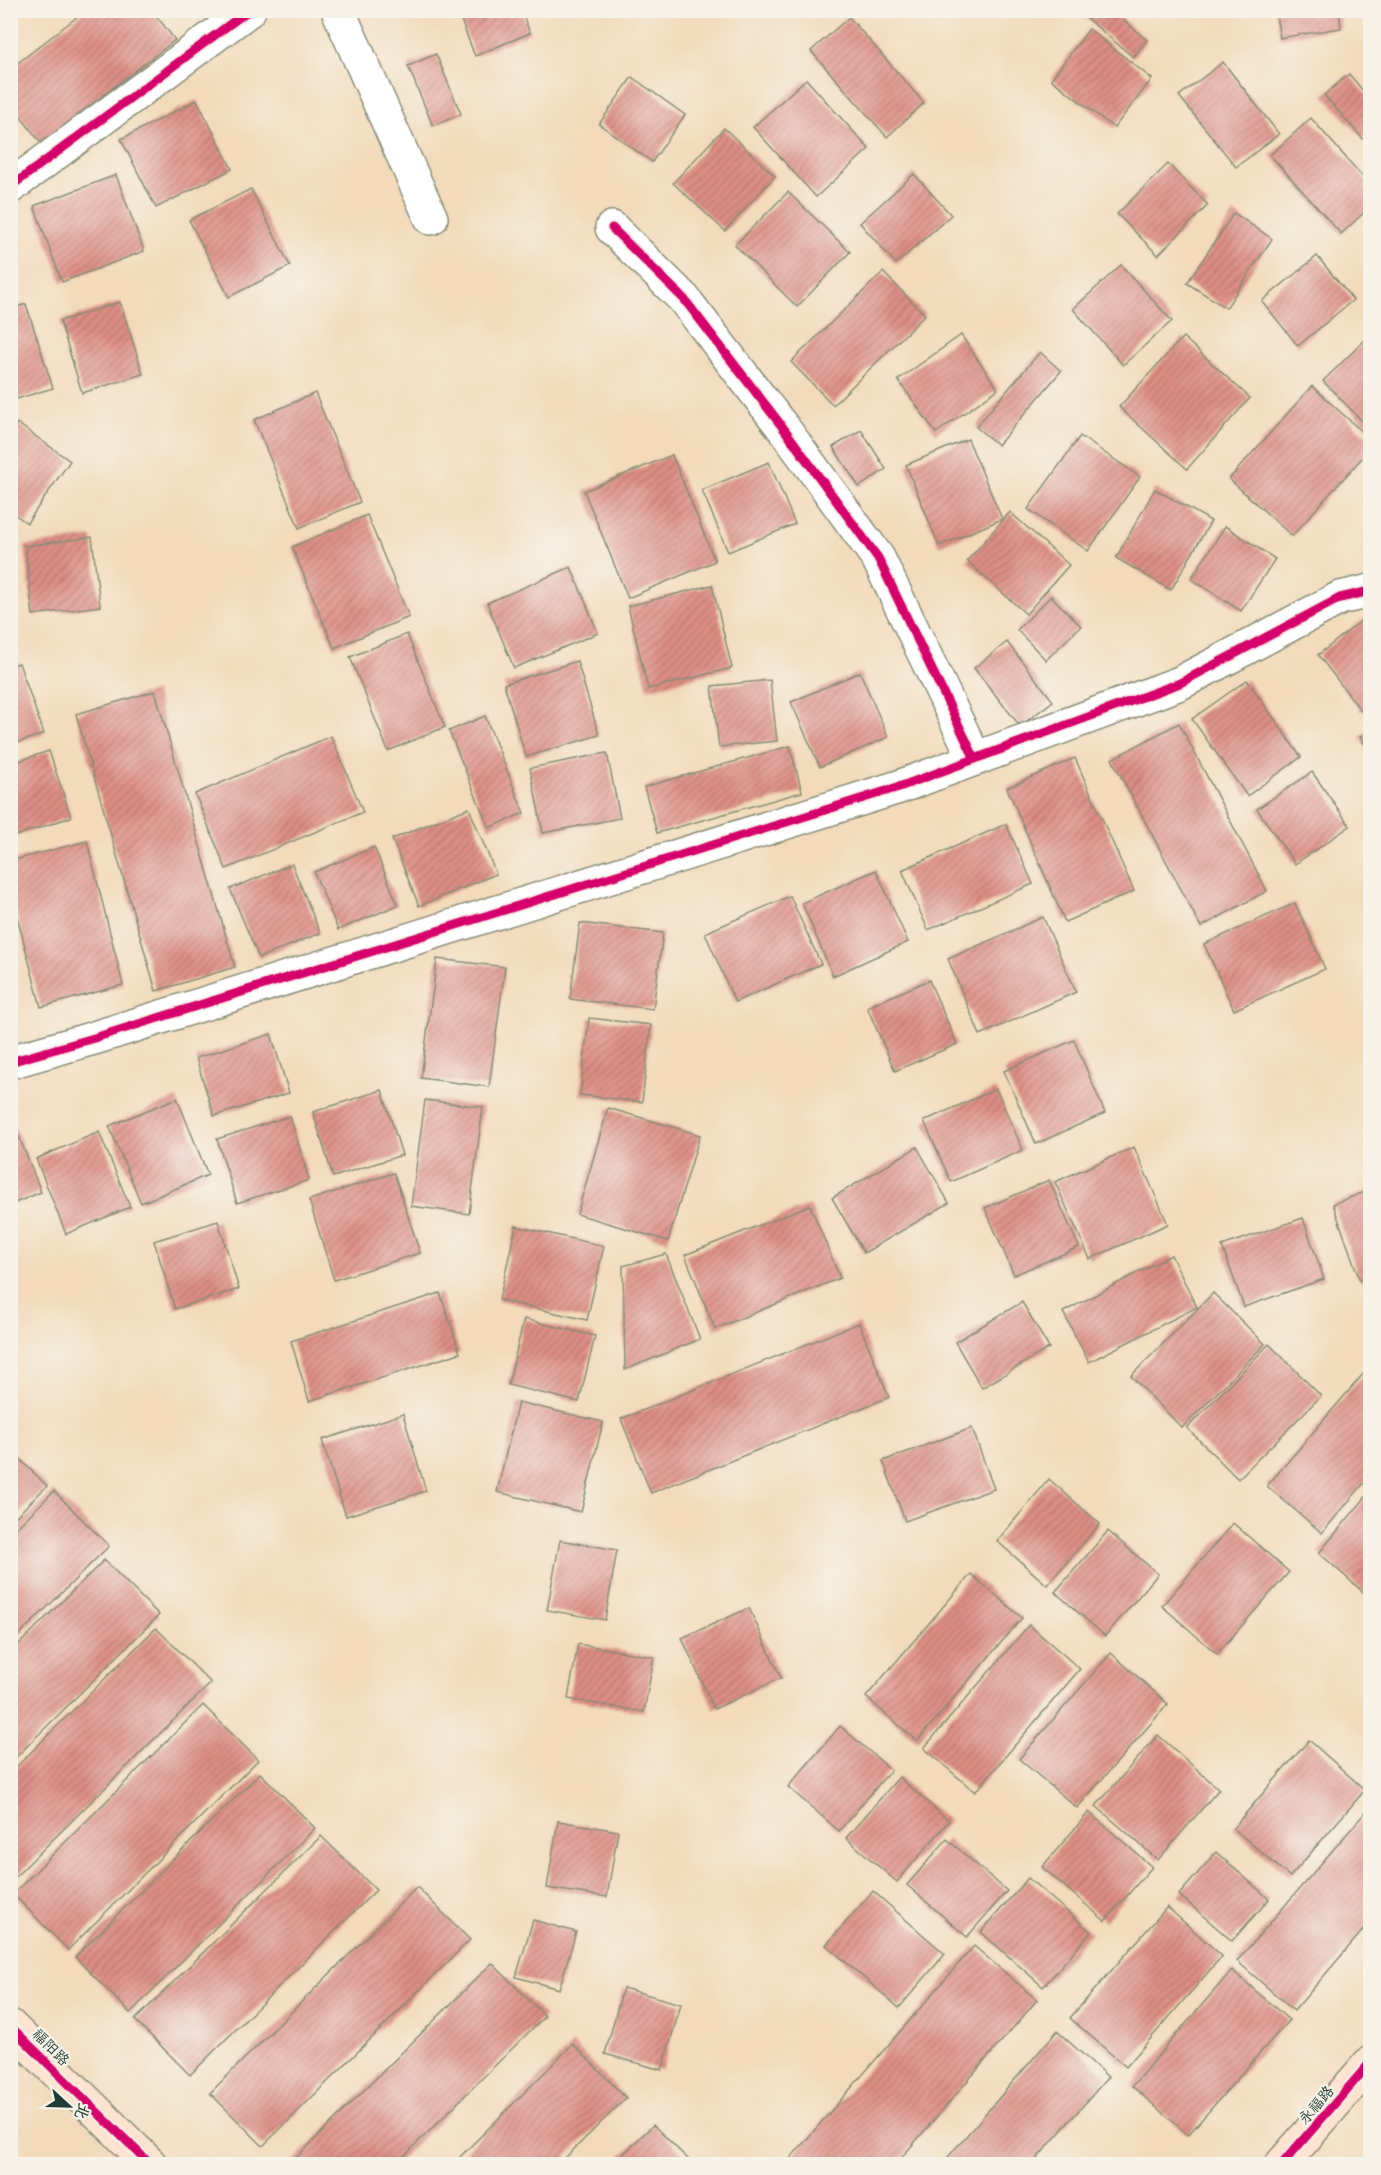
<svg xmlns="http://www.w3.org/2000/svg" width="1381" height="2175" font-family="'Playpen Sans','LXGW WenKai TC',sans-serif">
<defs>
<pattern id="building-hatch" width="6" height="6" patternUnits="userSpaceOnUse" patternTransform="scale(1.5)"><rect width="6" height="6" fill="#de8e85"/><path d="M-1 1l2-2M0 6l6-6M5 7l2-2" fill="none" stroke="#b3756e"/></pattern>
</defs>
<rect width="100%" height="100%" fill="#f7f3e8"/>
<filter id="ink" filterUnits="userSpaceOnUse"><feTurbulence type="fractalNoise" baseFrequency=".0167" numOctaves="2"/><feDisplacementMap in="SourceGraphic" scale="12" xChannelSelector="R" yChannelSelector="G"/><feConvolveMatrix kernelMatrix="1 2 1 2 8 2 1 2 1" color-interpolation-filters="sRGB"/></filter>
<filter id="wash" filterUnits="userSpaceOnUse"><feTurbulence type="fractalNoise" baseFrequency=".008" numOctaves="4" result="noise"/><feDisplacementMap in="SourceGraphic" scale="24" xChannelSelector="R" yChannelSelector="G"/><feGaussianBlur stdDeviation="1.35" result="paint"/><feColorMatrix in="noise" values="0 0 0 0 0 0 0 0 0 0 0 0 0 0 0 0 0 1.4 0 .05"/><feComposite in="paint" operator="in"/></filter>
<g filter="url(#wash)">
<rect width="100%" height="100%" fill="#f2daba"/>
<g id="blocks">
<g fill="url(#building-hatch)">
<path d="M 86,10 L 152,10 L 175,40 L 41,143 L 10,103 L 10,69 Z"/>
<path d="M 457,10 L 521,10 L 530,33 L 475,56 Z"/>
<path d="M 1088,10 L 1112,10 L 1147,40 L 1133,57 L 1084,16 Z"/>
<path d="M 1275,10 L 1339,10 L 1341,28 L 1280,38 Z"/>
<path d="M 849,17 L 924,103 L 887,137 L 811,51 Z"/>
<path d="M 1089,29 L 1152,79 L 1114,128 L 1051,79 Z"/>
<path d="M 436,54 L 461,114 L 433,126 L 408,66 Z"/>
<path d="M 1223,62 L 1279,134 L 1236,167 L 1179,96 Z"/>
<path d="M 1349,74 L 1370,99 L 1370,133 L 1363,139 L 1324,95 Z"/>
<path d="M 632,77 L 685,115 L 652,162 L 599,124 Z"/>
<path d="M 806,79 L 869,149 L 816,197 L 753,127 Z"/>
<path d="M 197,100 L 232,169 L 156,208 L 121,139 Z"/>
<path d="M 1311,118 L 1370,185 L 1370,207 L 1341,234 L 1270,155 Z"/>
<path d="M 724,128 L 775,176 L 725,231 L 673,183 Z"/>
<path d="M 1168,164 L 1208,205 L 1158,255 L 1117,214 Z"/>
<path d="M 914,174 L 951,215 L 896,264 L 860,223 Z"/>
<path d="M 116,175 L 144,251 L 62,282 L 34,206 Z"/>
<path d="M 251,189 L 290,266 L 229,297 L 189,220 Z"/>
<path d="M 788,192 L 850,252 L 797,307 L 735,245 Z"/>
<path d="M 1234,213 L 1272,239 L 1226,308 L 1187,283 Z"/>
<path d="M 1317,256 L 1353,300 L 1298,346 L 1262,301 Z"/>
<path d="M 1121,265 L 1172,321 L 1123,365 L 1073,309 Z"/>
<path d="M 883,272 L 925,315 L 833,405 L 791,362 Z"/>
<path d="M 120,302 L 143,374 L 82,393 L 60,321 Z"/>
<path d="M 26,304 L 53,388 L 10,401 L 10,309 Z"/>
<path d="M 961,335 L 998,389 L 936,433 L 898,380 Z"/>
<path d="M 1370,335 L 1370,429 L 1323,381 Z"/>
<path d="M 1183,337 L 1250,398 L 1187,469 L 1119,407 Z"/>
<path d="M 1040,352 L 1061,371 L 998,445 L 976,427 Z"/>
<path d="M 1312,386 L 1370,439 L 1370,449 L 1292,536 L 1229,479 Z"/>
<path d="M 315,393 L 360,502 L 299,528 L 254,420 Z"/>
<path d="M 17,423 L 70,461 L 27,523 L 10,511 L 10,433 Z"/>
<path d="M 861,430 L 886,469 L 859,487 L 833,447 Z"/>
<path d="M 1080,436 L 1140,477 L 1088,551 L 1028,509 Z"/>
<path d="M 968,439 L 1002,519 L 939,546 L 906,465 Z"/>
<path d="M 672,455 L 715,561 L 628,598 L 584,491 Z"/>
<path d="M 769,462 L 795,524 L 728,552 L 702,490 Z"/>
<path d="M 1155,489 L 1211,521 L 1171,590 L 1116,558 Z"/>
<path d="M 1010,512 L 1069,565 L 1026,614 L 967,561 Z"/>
<path d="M 367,515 L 409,617 L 334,648 L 292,547 Z"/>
<path d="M 1225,526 L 1275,559 L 1241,611 L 1191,579 Z"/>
<path d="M 92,537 L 100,606 L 33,615 L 25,546 Z"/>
<path d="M 571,567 L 598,633 L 514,668 L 487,603 Z"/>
<path d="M 712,585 L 732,668 L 648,689 L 628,606 Z"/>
<path d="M 1051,596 L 1081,626 L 1046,660 L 1017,630 Z"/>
<path d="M 1370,614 L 1370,706 L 1362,712 L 1318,655 Z"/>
<path d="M 407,634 L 445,727 L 388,751 L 350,657 Z"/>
<path d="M 1007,642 L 1053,701 L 1020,726 L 974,668 Z"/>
<path d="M 577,661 L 599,735 L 526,757 L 504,684 Z"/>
<path d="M 19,663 L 44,734 L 10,745 L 10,666 Z"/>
<path d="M 860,672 L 888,737 L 820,767 L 791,702 Z"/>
<path d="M 770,680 L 777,741 L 719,747 L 712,686 Z"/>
<path d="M 1247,680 L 1301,757 L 1247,796 L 1192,719 Z"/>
<path d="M 155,691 L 235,967 L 156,991 L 76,714 Z"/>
<path d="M 485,716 L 524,813 L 489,828 L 449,731 Z"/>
<path d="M 1179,723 L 1267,891 L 1201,927 L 1112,759 Z"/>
<path d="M 1370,730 L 1370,753 L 1360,737 Z"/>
<path d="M 331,736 L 363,812 L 226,869 L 195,794 Z"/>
<path d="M 790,746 L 802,792 L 657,833 L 644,787 Z"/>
<path d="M 49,751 L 71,817 L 10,838 L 10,764 Z"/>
<path d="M 607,753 L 620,818 L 543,833 L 530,768 Z"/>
<path d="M 1075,758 L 1134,891 L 1065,922 L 1007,788 Z"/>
<path d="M 1312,772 L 1350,826 L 1295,864 L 1257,809 Z"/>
<path d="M 469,808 L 496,874 L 419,906 L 392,839 Z"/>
<path d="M 1006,824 L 1033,884 L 928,930 L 902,870 Z"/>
<path d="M 87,841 L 123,985 L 41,1007 L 10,890 L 10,861 Z"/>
<path d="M 374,847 L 398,905 L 338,930 L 314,872 Z"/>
<path d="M 292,864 L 320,933 L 259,958 L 230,889 Z"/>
<path d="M 876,870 L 908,942 L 833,976 L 802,903 Z"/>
<path d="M 790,896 L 821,964 L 735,1002 L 705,933 Z"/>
<path d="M 1295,903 L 1325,969 L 1234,1010 L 1204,944 Z"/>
<path d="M 1043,917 L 1076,992 L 980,1035 L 948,959 Z"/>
<path d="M 580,923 L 663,933 L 653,1009 L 570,999 Z"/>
<path d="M 437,959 L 505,967 L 489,1087 L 421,1078 Z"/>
<path d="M 929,980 L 957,1044 L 895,1071 L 867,1007 Z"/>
<path d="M 589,1018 L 651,1025 L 642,1102 L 580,1095 Z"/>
<path d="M 271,1034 L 289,1093 L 214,1116 L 196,1058 Z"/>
<path d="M 1074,1040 L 1105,1113 L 1036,1144 L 1004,1071 Z"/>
<path d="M 996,1089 L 1023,1150 L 951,1182 L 924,1121 Z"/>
<path d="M 382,1090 L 402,1155 L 333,1177 L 313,1112 Z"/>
<path d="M 177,1098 L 208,1175 L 141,1203 L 109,1126 Z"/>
<path d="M 425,1100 L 483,1107 L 469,1214 L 411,1206 Z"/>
<path d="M 608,1108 L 700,1135 L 668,1241 L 577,1214 Z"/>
<path d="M 290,1116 L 309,1180 L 237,1203 L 217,1139 Z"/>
<path d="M 16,1129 L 41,1192 L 10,1205 L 10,1131 Z"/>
<path d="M 99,1132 L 130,1207 L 66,1234 L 36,1159 Z"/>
<path d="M 917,1147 L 949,1203 L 864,1253 L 832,1198 Z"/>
<path d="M 1134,1147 L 1168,1224 L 1090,1259 L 1055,1182 Z"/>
<path d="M 394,1173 L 420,1253 L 334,1280 L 309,1200 Z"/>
<path d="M 1049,1180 L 1079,1247 L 1014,1275 L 985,1208 Z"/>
<path d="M 1370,1190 L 1370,1277 L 1360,1281 L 1333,1204 Z"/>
<path d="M 810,1205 L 840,1278 L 715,1329 L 685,1255 Z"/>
<path d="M 1303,1218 L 1324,1279 L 1244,1307 L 1222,1246 Z"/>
<path d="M 218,1221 L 239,1289 L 175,1309 L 154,1241 Z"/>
<path d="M 516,1226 L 604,1246 L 587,1320 L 499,1300 Z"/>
<path d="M 666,1254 L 700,1339 L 625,1370 L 623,1266 Z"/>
<path d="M 1171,1255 L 1197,1307 L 1089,1362 L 1063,1312 Z"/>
<path d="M 440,1293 L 460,1353 L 309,1401 L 291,1341 Z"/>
<path d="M 1213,1293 L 1265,1344 L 1182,1428 L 1131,1376 Z"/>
<path d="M 1022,1302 L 1049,1348 L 982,1388 L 955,1342 Z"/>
<path d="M 524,1319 L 595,1336 L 579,1402 L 508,1385 Z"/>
<path d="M 859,1323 L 889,1397 L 651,1493 L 621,1419 Z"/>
<path d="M 1269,1344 L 1321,1396 L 1238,1479 L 1187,1428 Z"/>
<path d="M 1370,1366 L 1370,1476 L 1322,1533 L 1267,1486 Z"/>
<path d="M 518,1402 L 603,1422 L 581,1512 L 497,1492 Z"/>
<path d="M 403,1414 L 426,1491 L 346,1516 L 322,1440 Z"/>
<path d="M 972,1428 L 994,1489 L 905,1521 L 883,1461 Z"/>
<path d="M 10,1449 L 47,1486 L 10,1522 Z"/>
<path d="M 1049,1479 L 1100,1524 L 1047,1585 L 997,1541 Z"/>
<path d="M 54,1491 L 109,1546 L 10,1644 L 10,1534 Z"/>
<path d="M 1370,1492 L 1370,1598 L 1319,1553 Z"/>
<path d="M 1233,1523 L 1289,1572 L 1217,1654 L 1162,1606 Z"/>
<path d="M 1108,1531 L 1158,1574 L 1105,1636 L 1055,1592 Z"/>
<path d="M 560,1540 L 617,1550 L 605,1620 L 547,1610 Z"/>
<path d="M 104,1560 L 159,1615 L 10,1763 L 10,1653 Z"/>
<path d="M 971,1574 L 1022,1618 L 917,1741 L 866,1697 Z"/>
<path d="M 749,1608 L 781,1678 L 714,1709 L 682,1638 Z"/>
<path d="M 1029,1625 L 1080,1669 L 975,1792 L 924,1748 Z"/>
<path d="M 156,1628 L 211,1683 L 10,1882 L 10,1773 Z"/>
<path d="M 578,1644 L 654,1657 L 644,1712 L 568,1699 Z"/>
<path d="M 1111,1653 L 1168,1704 L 1077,1808 L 1019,1759 Z"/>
<path d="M 203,1705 L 258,1760 L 68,1950 L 13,1894 Z"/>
<path d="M 840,1726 L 891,1770 L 839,1831 L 788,1787 Z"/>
<path d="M 1158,1735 L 1219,1789 L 1158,1860 L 1096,1806 Z"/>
<path d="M 1309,1740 L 1365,1790 L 1290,1877 L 1233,1828 Z"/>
<path d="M 260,1773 L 315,1828 L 130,2013 L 75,1957 Z"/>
<path d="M 899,1777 L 949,1821 L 897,1882 L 846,1838 Z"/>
<path d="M 1370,1807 L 1370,1922 L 1294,2011 L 1237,1961 Z"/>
<path d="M 1089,1812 L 1152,1867 L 1105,1921 L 1042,1867 Z"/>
<path d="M 558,1821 L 618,1831 L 607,1897 L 547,1888 Z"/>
<path d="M 321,1836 L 376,1890 L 190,2075 L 135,2020 Z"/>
<path d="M 947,1839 L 1007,1891 L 967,1937 L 907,1885 Z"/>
<path d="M 1216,1852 L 1269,1899 L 1232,1941 L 1179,1895 Z"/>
<path d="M 1028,1878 L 1091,1932 L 1043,1987 L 981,1932 Z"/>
<path d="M 417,1887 L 470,1940 L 263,2146 L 210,2093 Z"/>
<path d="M 873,1891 L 945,1954 L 899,2008 L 826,1945 Z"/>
<path d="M 1167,1907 L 1222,1956 L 1126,2067 L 1070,2018 Z"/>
<path d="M 533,1920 L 576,1932 L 559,1989 L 516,1977 Z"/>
<path d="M 974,1946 L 1037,2000 L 896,2164 L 790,2164 L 787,2162 Z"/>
<path d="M 492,1963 L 545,2016 L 396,2164 L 290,2164 Z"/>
<path d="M 1232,1970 L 1289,2020 L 1188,2135 L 1132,2086 Z"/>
<path d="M 623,1988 L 681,2004 L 662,2070 L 605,2054 Z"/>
<path d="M 1057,2031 L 1108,2077 L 1032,2164 L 942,2164 Z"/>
<path d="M 573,2044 L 626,2098 L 559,2164 L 453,2164 Z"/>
<path d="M 653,2125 L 693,2164 L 613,2164 Z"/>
</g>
</g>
</g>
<g filter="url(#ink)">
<use href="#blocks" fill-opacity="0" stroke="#888c77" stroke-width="1.5"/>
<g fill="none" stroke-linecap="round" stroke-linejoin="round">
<g stroke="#888c77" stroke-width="36">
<g id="street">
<path d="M 338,10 L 431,218"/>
<path d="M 10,187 L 249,10"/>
<path d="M 612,228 L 684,299 L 784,429 L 878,558 L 975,759"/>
<path d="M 10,1062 L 94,1038 L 899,787 L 1180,683 L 1340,598 L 1370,591"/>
</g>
</g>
<g stroke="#888c77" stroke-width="36">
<g id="secondary">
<path d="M 10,2026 L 150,2164"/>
<path d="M 1282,2164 L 1370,2063"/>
</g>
</g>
<use href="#street" stroke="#fff" stroke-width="33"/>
<use href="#secondary" stroke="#fde4d1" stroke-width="33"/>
<g stroke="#f7f3e8" stroke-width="13">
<g id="cycleway">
<path d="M 10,187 L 249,10"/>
<path d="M 612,228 L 684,299 L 784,429 L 878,558 L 975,759"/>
<path d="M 10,1062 L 94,1038 L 899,787 L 1180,683 L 1340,598 L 1370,591"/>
<path d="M 10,2026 L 150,2164"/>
<path d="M 1282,2164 L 1370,2063"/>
</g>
</g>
<use href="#cycleway" stroke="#d6006c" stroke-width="9"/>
</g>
</g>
<g text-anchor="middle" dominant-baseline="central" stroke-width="4.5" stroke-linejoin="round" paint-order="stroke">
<g font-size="15" fill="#1f3d34" stroke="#f7f3e8">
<text transform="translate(52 2046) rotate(45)">福阳路</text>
<text transform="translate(1315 2104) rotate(-49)">永福路</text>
</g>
</g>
<rect width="1381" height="2175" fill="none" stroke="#f7f3e8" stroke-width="36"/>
<g transform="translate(69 2106) rotate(112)" stroke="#f7f3e8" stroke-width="4.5" paint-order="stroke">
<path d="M0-4.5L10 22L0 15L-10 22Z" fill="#1f3d34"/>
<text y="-9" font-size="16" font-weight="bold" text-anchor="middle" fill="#1f3d34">北</text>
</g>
</svg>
